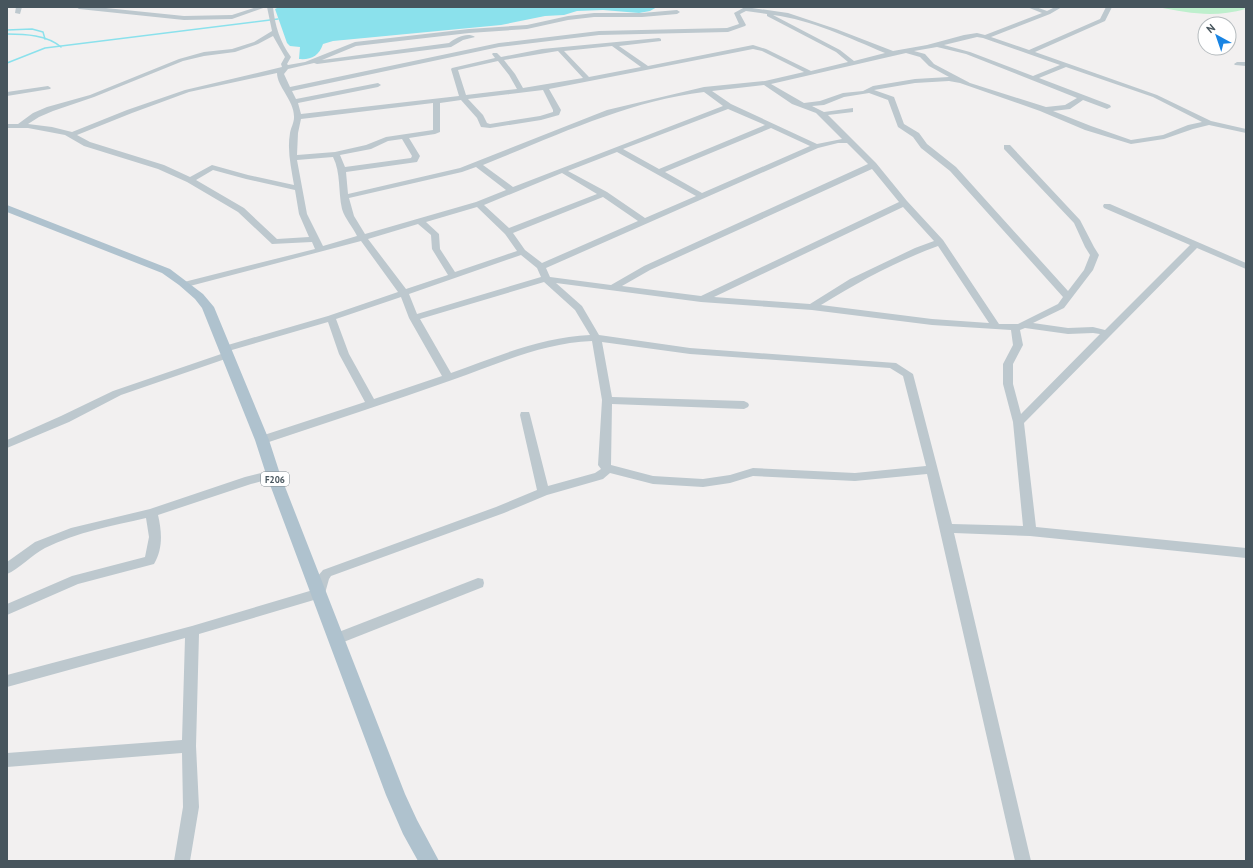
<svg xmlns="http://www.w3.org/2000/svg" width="1253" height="868" font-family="'PT Sans',sans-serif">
<rect width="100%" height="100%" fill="#f2f0f0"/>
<path fill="#beefcd" d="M 1157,7 L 1241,7 L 1246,9 C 1213,18 1189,13 1157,7 Z"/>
<path fill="#8be1ec" d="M 279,7 L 657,7 L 650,11 L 639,13 L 603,10 L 577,11 L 564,15 L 545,16 L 501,25 L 333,41 L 323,44 C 319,56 311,60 299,59 L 300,47 L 290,46 L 287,43 L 275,9 Z"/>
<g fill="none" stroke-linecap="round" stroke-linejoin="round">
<g stroke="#8be1ec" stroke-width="1.5">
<path d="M 7,30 L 32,29 L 43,32 L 45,39"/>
<path d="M 7,34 C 25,34 47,35 61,47"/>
<path d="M 7,63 L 45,48 L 278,19"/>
</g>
<g fill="#bdc8ce" fill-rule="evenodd">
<path d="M 16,7 L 22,7 L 20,14 L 15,13 Z"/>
<path d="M 76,7 L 96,7 L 184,16 L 232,15 L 257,7 L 266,7 L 232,19 L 184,20 L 79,9 Z"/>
<path d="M 267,7 L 273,7 C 275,26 280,42 291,57 L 287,64 L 288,65 L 305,62 L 355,42 L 469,29 L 527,25 L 568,16 L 594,13 L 642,13 L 677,10 L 680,12 L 677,14 L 642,17 L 594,17 L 568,20 L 527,29 L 469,33 L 356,46 L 322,60 L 449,43 C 456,38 467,32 475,37 L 463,40 L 451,47 L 317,64 L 314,63 L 288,69 L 284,74 L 290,87 L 499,43 L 599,31 L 727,28 L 739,24 L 734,13 L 745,7 L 788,13 L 836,29 L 893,51 L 927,45 L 964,35 L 977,33 L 985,35 L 1042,13 L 1027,7 L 1036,7 L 1047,11 L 1055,7 L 1062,7 L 1050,14 L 991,37 L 1029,50 L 1100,19 L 1106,7 L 1112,7 L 1105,21 L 1035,52 L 1157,95 L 1211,121 L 1246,129 L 1246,133 L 1209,125 L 1193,129 L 1164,139 L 1131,144 L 1085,130 L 1040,111 L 960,83 L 949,81 L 915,83 L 874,90 L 894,97 L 904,124 L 919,133 L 927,144 L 956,167 L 1068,291 L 1084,270 L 1090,255 L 1085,247 L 1074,223 L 1004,149 L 1004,145 L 1010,145 L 1080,220 L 1094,247 L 1099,255 L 1093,270 L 1064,308 L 1033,323 L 1068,328 L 1093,327 L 1105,330 L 1190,245 L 1104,208 L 1103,206 L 1104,204 L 1110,204 L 1246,263 L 1246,269 L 1197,248 L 1024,423 L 1036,527 L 1246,548 L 1246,558 L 1030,536 L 954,533 L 1031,861 L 1015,861 L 927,474 L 855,481 L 753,476 L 730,483 L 703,487 L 653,484 L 610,473 L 603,479 L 547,495 L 504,513 L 331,576 L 329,579 L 324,597 L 199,634 L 196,746 L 199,807 L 190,861 L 174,861 L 183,807 L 182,753 L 7,767 L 7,753 L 182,740 L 185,638 L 7,687 L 7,675 L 192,626 L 313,590 L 317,577 L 323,570 L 496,507 L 537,490 L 520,415 L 521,412 L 529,412 L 530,415 L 548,486 L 595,473 L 601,469 L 598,465 L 602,400 L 592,341 C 541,343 499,364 452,380 C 390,402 328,422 266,443 L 258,443 L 256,440 L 258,437 L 365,402 L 339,354 L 328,322 L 225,352 L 220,349 L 221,347 L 328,316 L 398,292 L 361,241 L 190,286 L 184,286 L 182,284 L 184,282 L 315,249 L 312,242 L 272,244 L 238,212 L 187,182 L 158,169 L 84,146 L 65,135 L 28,128 L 7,128 L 7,124 L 18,124 L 33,113 L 47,107 L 90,95 L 179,59 L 204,52 L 232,49 L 254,42 L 272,31 ZM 746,11 L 767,14 L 767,16 L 836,52 L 848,62 L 811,71 L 766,49 L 753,45 L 648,66 L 619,46 L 661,41 L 661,39 L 659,38 L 542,49 L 501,57 L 497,53 L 493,53 L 492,54 L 495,58 L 452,68 L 451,69 L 459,96 L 301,114 L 298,103 L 378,87 L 381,85 L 378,83 L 296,99 L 292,91 L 499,47 L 599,35 L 728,32 L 745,26 L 746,25 L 740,14 ZM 773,15 C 812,20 849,38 885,53 L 854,61 L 840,50 ZM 273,36 L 285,57 L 281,64 L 282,67 L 185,90 L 127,110 L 72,132 L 52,127 L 28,124 L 39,117 L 53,111 L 94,97 L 183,61 L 204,56 L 235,52 L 258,44 ZM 977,37 L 983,38 L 1060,65 L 1033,76 L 970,52 L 944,45 ZM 612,46 L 641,67 L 589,77 L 564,51 ZM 937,47 L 966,54 L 1077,98 L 1065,105 L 1046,107 L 970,83 L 934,64 L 925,54 L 914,51 ZM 753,49 L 762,51 L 804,72 L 765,81 L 704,87 L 607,110 L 460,168 L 348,194 L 346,172 L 417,162 L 420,156 L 409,138 L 435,134 L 440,132 L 440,103 L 461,100 L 477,118 L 481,127 L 490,128 L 541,120 L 559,115 L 561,110 L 549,89 ZM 558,51 L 583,78 L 523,88 L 515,74 L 504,60 ZM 906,53 L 920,57 L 929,66 L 949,77 L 915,79 L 873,86 L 863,91 L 843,93 L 820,101 L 804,103 L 771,84 ZM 498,61 L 509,75 L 517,89 L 466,95 L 458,70 ZM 1066,67 L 1153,97 L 1202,122 L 1188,125 L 1163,135 L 1131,140 L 1091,126 L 1053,111 L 1070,109 L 1083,100 L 1107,109 L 1111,107 L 1110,105 L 1039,78 ZM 277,73 C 277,87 295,101 294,118 C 294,122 291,128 290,133 C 287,150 291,167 294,185 L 248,175 L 212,165 L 190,177 L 164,165 L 90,142 L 77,135 L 132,113 L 189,92 ZM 764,85 L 792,104 L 816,113 L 842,139 L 817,144 L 731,104 L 712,91 ZM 543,90 L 553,110 L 553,112 L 540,116 L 490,124 L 487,123 L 483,115 L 468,99 ZM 704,92 L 723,106 L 513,187 L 483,165 C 553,137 628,101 704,92 ZM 869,93 L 888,100 L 898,127 L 913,137 L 921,148 L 950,171 L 1063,297 L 1058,304 L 1018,324 L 999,324 L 943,240 L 907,201 L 876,163 L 828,115 L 853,112 L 853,108 L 824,112 L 812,106 L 824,105 L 844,97 ZM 433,103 L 433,130 L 386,137 L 366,145 L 335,152 L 297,155 L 298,133 L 301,119 ZM 728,109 L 765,125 L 659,169 L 623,149 ZM 771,128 L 810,146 L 702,193 L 665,172 ZM 402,139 L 412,156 L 411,158 L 345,167 L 340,155 L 371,149 L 388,141 ZM 838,143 L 847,143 L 868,164 L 644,266 L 611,285 L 550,277 L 546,268 L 818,148 ZM 617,152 L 696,196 L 645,218 L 607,192 L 568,171 ZM 333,157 C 341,173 338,191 342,209 C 345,219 353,227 357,236 L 323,246 L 307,214 L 297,160 ZM 476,167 L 506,190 L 476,202 L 365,234 L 354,216 L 349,198 L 462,172 ZM 872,169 L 899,202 L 701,296 L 622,286 L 650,270 ZM 213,170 L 246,179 L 295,190 L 299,214 L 309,237 L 277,239 L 244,208 L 196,180 ZM 562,173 L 597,194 L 509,228 L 484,205 ZM 603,197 L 638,221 L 542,263 L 525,250 L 513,233 ZM 477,207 L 505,234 L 517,251 L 455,272 L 440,249 L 439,234 L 426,222 ZM 903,207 L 934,241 L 915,248 L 850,279 L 810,304 L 714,297 ZM 418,224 L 431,235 L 432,249 L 448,275 L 406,289 L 368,239 ZM 938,246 L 989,323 L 932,319 L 821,305 C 858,282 897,261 938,246 ZM 521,255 L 537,268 L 541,277 L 417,314 L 409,294 ZM 544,282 L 575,310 L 590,335 C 541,337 496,357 451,373 L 420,319 ZM 556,283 L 701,302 L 812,310 L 932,325 L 1011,330 L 1013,345 L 1003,364 L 1003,384 L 1013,422 L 1023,526 L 952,524 L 913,374 L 896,363 L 690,348 L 599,335 L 582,306 ZM 401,297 L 409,318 L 442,376 L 374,399 L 349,354 L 336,319 ZM 1025,328 L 1068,334 L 1093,333 L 1100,334 L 1021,414 L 1013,384 L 1013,364 L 1023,345 L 1020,330 ZM 602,342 L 690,354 L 890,368 L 903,376 L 926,466 L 855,473 L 753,468 L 730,475 L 703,479 L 653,476 L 611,465 L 612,404 L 744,409 L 748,407 L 749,405 L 748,403 L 744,401 L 612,397 Z"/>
<path d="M 1237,62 L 1246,62 L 1246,66 L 1235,65 L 1234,64 Z"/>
<path d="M 48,86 L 51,88 L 50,89 L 7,96 L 7,92 Z"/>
<path d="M 227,352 L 232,355 L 231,357 L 121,395 L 69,422 L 7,448 L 7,440 L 61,416 L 113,391 Z"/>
<path d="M 273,470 L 277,471 L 279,474 L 277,477 L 251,484 L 158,515 C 162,532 163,549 154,564 L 78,584 L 7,615 L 7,604 L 72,576 L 145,557 L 149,537 L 146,518 C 112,526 77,532 45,548 C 33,554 18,570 7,574 L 7,562 L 35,542 L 71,528 L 150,509 L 245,477 Z"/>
<path d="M 478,578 L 483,579 L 484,583 L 483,587 L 336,645 L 331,643 L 329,639 L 331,635 Z"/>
</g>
<path fill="#afc2ce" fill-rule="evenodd" d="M 7,205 L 170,269 L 203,294 L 214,307 L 269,440 L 280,474 L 405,794 L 417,820 L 439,861 L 418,861 L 403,834 L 386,795 L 266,474 L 255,440 L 202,308 L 195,299 L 179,285 L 162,273 L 7,212 Z"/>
</g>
<g text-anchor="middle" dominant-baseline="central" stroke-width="4" stroke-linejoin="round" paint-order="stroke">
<rect fill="#fff" stroke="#7e888e" stroke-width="1" x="261" y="472" width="28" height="14" rx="3"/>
<g font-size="9" font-weight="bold" fill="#47555d">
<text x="275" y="479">F206</text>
</g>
</g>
<rect width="1253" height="868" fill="none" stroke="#47555d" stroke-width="16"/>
<g transform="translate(1217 36) rotate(320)"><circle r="19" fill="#ffffff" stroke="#b5bbbe"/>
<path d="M0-3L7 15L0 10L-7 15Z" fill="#1984e3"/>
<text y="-6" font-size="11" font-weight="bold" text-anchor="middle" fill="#47555d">N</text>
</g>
</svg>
